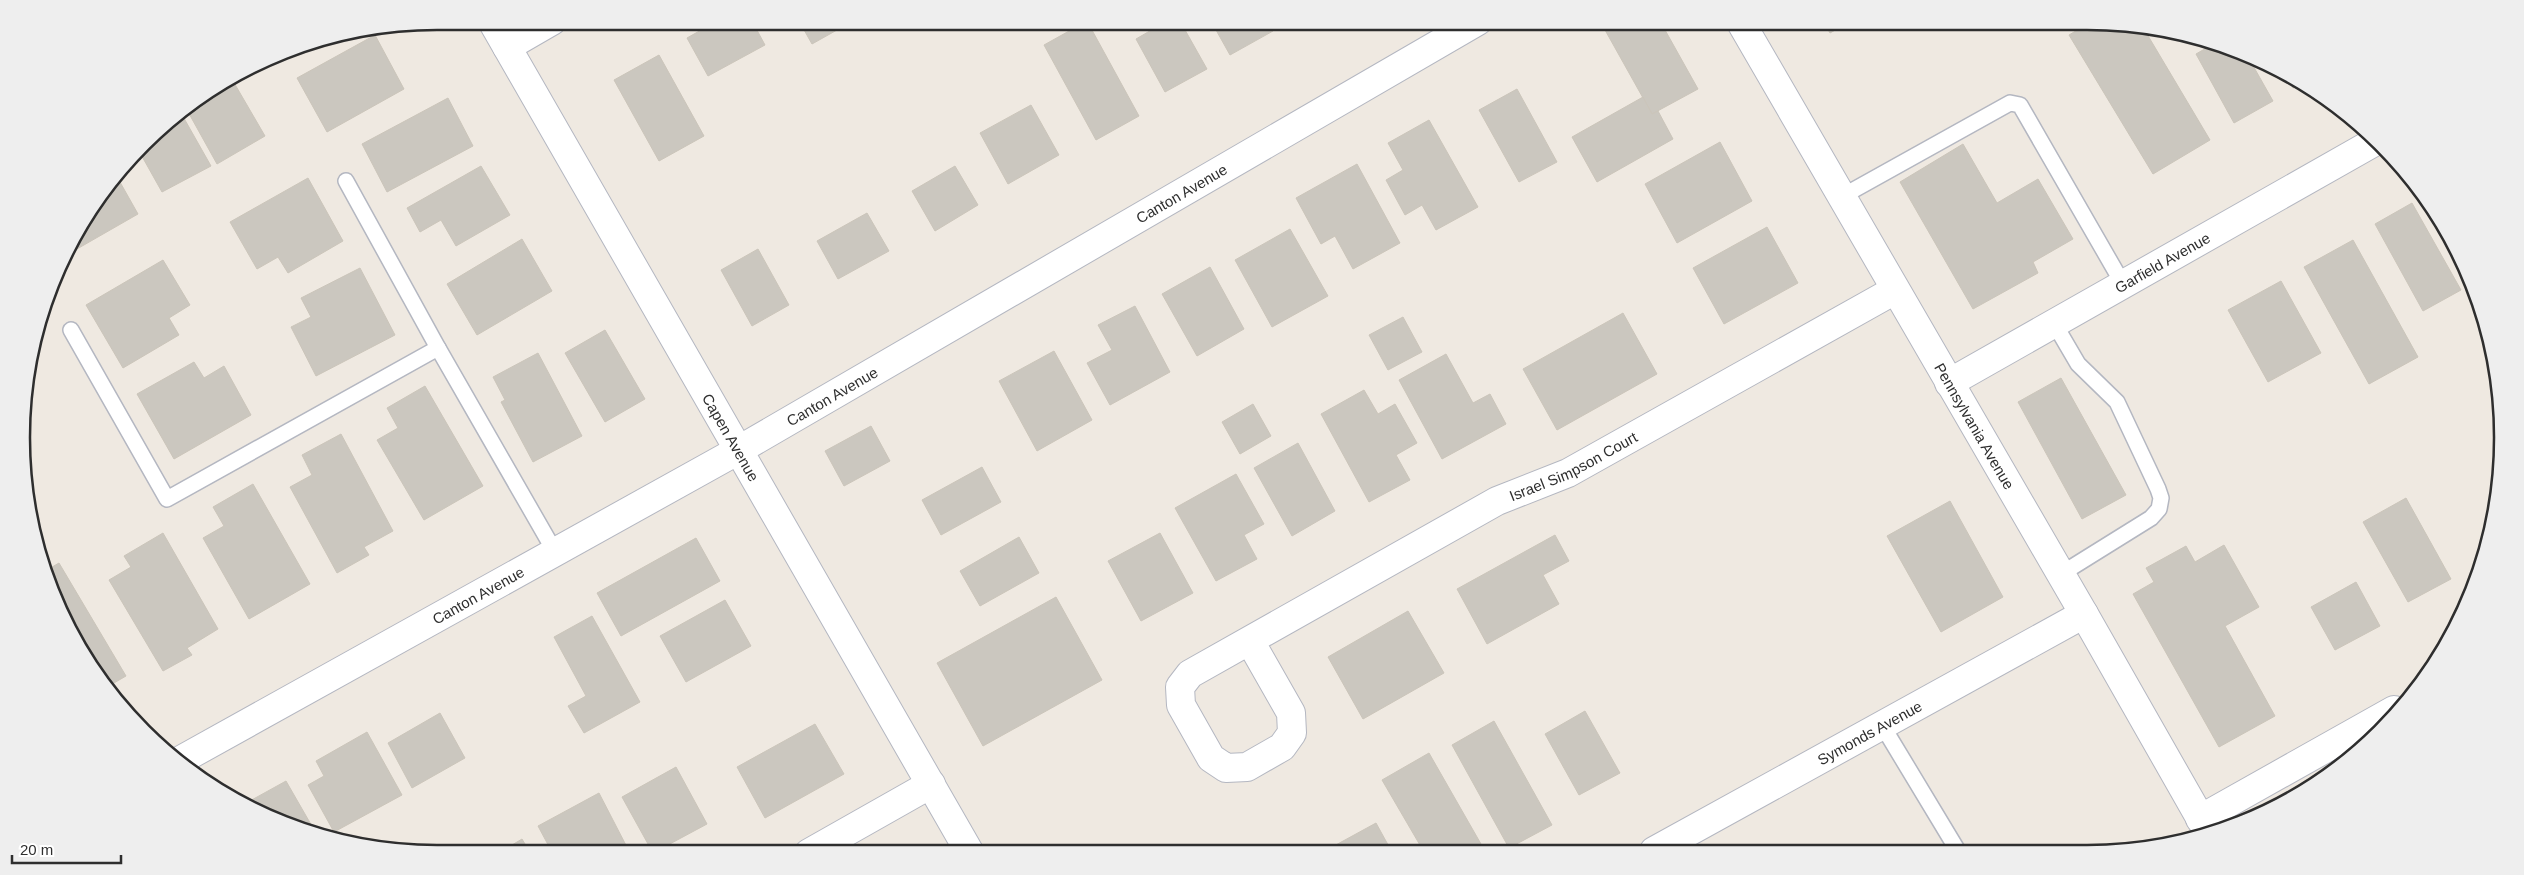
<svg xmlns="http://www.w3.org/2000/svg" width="2524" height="875" font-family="Helvetica,sans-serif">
<rect width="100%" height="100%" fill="#efe9e1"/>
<g fill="#cbc7bf" stroke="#cbc5ba">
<path d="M 717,21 L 752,21 L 765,45 L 708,76 L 687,38 Z"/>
<path d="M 799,21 L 853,21 L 812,44 Z"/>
<path d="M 1087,21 L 1139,116 L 1096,140 L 1044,45 Z"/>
<path d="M 1167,21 L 1180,21 L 1207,69 L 1165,92 L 1136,39 Z"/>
<path d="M 1211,21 L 1268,21 L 1273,31 L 1230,55 Z"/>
<path d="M 1600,21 L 1660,21 L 1698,89 L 1652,114 Z"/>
<path d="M 1823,21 L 1851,21 L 1830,33 Z"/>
<path d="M 2091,22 L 2144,29 L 2210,140 L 2153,174 L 2069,35 Z"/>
<path d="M 375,35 L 404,89 L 327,132 L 297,78 Z"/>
<path d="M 2215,43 L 2247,55 L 2273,101 L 2234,123 L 2196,54 Z"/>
<path d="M 659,55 L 704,136 L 659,161 L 614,80 Z"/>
<path d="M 2284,73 L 2302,84 L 2293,88 Z"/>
<path d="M 233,81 L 265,136 L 217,164 L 187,110 Z"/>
<path d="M 1517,89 L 1557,162 L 1519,182 L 1479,110 Z"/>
<path d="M 1643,97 L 1652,114 L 1658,111 L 1673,139 L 1597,182 L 1572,137 Z"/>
<path d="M 448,98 L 473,146 L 387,192 L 362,144 Z"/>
<path d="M 1031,105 L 1059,155 L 1008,184 L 980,133 Z"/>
<path d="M 181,113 L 211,166 L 162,192 L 139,151 L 163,125 Z"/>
<path d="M 1429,120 L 1478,207 L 1436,230 L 1422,205 L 1405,215 L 1386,180 L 1403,170 L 1388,143 Z"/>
<path d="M 1720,142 L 1752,201 L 1677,243 L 1645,184 Z"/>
<path d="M 1963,144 L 1997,203 L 2038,179 L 2073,239 L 2033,262 L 2038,273 L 1973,309 L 1900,182 Z"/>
<path d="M 1357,164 L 1400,243 L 1353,269 L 1335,236 L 1321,244 L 1296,198 Z"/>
<path d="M 481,166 L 510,215 L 456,246 L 441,220 L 420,232 L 407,208 Z"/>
<path d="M 955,166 L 978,205 L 935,231 L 912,191 Z"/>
<path d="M 116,175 L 138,214 L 63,257 L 107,184 Z"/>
<path d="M 308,178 L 343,241 L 288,273 L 278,257 L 257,269 L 230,222 Z"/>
<path d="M 2412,203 L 2461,290 L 2423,311 L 2375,224 Z"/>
<path d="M 867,213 L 889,251 L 838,279 L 817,241 Z"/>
<path d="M 1767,227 L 1798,283 L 1724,324 L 1693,268 Z"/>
<path d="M 1290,229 L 1328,296 L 1272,327 L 1235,260 Z"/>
<path d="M 522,239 L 552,291 L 477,335 L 447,284 Z"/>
<path d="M 2353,240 L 2418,357 L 2369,384 L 2304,267 Z"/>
<path d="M 758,249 L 789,305 L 752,326 L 721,270 Z"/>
<path d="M 163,260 L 190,305 L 169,318 L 179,335 L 123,368 L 86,305 Z"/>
<path d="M 1210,267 L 1244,329 L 1197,356 L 1162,294 Z"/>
<path d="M 360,268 L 395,335 L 316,376 L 291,327 L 311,317 L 301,298 Z"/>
<path d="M 2281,281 L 2321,353 L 2268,382 L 2228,310 Z"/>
<path d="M 1135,306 L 1170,372 L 1110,405 L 1087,363 L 1112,350 L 1098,325 Z"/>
<path d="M 1623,313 L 1657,374 L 1557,430 L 1523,369 Z"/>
<path d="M 1403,317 L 1422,352 L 1388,370 L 1369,335 Z"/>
<path d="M 605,330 L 645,399 L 605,422 L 565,353 Z"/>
<path d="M 1054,351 L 1092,420 L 1037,451 L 999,381 Z"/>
<path d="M 538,353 L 582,436 L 533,462 L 501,402 L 505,400 L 493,377 Z"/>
<path d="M 1446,354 L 1473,403 L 1490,394 L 1506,424 L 1442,459 L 1399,380 Z"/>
<path d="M 194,362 L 204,378 L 224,366 L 251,415 L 174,459 L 137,394 Z"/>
<path d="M 2061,378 L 2126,495 L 2082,519 L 2018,402 Z"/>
<path d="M 425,386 L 483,486 L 424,520 L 377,440 L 398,428 L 387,408 Z"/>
<path d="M 1364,390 L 1378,414 L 1395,404 L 1417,443 L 1396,455 L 1410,480 L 1369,502 L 1321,414 Z"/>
<path d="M 1253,404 L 1271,436 L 1240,454 L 1222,422 Z"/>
<path d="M 871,426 L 890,461 L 844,486 L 825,451 Z"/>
<path d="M 341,434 L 393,531 L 364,547 L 369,555 L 337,573 L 290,487 L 312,475 L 302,455 Z"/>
<path d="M 1298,443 L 1335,511 L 1292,536 L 1254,468 Z"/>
<path d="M 982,467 L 1001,502 L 941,535 L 922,500 Z"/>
<path d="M 1236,474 L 1264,524 L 1244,535 L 1257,559 L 1216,581 L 1175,508 Z"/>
<path d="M 253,484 L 310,584 L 249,619 L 203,538 L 224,526 L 213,507 Z"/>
<path d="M 2406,498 L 2451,579 L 2408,602 L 2363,522 Z"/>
<path d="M 1950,501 L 2003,597 L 1941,632 L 1887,536 Z"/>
<path d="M 163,533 L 218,629 L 187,648 L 192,655 L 163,671 L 109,580 L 131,567 L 124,556 Z"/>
<path d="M 1160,533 L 1193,593 L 1141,621 L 1108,561 Z"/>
<path d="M 1555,535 L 1569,561 L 1543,575 L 1559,604 L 1487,644 L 1457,589 Z"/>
<path d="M 1019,537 L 1039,573 L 980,606 L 960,571 Z"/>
<path d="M 696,538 L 720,581 L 621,636 L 597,593 Z"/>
<path d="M 2224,545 L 2259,607 L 2225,626 L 2275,716 L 2219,747 L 2133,594 L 2154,582 L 2146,568 L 2186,546 L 2195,562 Z"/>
<path d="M 59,563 L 126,676 L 107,687 L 92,669 L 47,570 Z"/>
<path d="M 2356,582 L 2380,626 L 2335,650 L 2311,607 Z"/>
<path d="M 1056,597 L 1102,680 L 983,746 L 937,663 Z"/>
<path d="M 725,600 L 751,646 L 686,682 L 660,636 Z"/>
<path d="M 1408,611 L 1444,673 L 1363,719 L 1328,657 Z"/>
<path d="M 592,616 L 640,702 L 584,733 L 568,706 L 586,696 L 554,637 Z"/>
<path d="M 1585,711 L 1620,773 L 1579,795 L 1545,734 Z"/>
<path d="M 440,713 L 465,758 L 412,788 L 388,743 Z"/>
<path d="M 1494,721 L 1552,825 L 1509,848 L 1452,745 Z"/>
<path d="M 815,724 L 844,774 L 765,818 L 737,767 Z"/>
<path d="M 367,732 L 402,795 L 334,832 L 308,785 L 324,776 L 316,761 Z"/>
<path d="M 1429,753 L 1485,851 L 1485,852 L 1424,852 L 1382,780 Z"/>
<path d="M 676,767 L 707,824 L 653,853 L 622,797 Z"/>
<path d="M 286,781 L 313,828 L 309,830 L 248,802 Z"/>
<path d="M 599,793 L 630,853 L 553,854 L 538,826 Z"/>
<path d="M 1376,823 L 1392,852 L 1323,852 Z"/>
<path d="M 522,839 L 531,854 L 497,854 Z"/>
</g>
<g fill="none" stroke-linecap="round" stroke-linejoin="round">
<g stroke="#b4b7c1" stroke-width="18">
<g id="lane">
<path d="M 346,181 L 438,348"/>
<path d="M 1841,197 L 2010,103 L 2020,105 L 2123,284"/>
<path d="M 2054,323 L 2078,364 L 2117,402 L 2158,489 L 2161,498 L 2159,509 L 2151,518 L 2061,574"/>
<path d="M 71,330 L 167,499 L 438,348 L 555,552"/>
<path d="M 1882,725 L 1958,851"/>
</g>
</g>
<g stroke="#b4b7c1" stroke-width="30">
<g id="street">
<path id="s1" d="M 492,21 L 970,853"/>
<path d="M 507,47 L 552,21"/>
<path id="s2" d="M 1949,383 L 2376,141"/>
<path id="s3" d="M 1250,641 L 1291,713 L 1292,733 L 1282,747 L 1247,767 L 1226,768 L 1211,758 L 1181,705 L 1180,687 L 1190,674 L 1497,501 L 1568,473 L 1895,290"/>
<path id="s4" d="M 179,761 L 737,451 L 1478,21"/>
<path d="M 2200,819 L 2394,710"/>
<path id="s5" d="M 1654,851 L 2084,614"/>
<path d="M 809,853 L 931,784"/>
</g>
</g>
<g stroke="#b4b7c1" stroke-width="30">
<g id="secondary">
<path id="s6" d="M 1740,21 L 2084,614 L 2207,830"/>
</g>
</g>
<use href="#lane" stroke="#fff" stroke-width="15"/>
<use href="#street" stroke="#fff" stroke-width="28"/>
<use href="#secondary" stroke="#fff" stroke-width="28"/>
</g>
<g text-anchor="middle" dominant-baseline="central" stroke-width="4" stroke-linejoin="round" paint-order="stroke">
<g font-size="15" fill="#2e2e2e" stroke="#fff">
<text stroke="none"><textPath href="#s4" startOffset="1152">Canton Avenue</textPath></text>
<text stroke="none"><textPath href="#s2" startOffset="245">Garfield Avenue</textPath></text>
<text stroke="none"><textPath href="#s4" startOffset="748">Canton Avenue</textPath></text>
<text stroke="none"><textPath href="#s6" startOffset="468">Pennsylvania Avenue</textPath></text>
<text stroke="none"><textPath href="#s1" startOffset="480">Capen Avenue</textPath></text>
<text stroke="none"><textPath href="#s3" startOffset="731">Israel Simpson Court</textPath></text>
<text stroke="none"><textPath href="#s4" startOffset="342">Canton Avenue</textPath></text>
<text stroke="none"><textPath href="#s5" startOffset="246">Symonds Avenue</textPath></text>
</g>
</g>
<path d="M0 0H2524V875H0ZM437 30H2087A407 407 0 0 1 2494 437V438A407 407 0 0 1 2087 845H437A407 407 0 0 1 30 438V437A407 407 0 0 1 437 30Z" fill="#eee" fill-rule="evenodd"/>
<path fill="none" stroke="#2e2e2e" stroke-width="2.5" d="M437 30H2087A407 407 0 0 1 2494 437V438A407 407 0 0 1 2087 845H437A407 407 0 0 1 30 438V437A407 407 0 0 1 437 30Z"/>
<path d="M12 855v8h109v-8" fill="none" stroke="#2e2e2e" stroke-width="2.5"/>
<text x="20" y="855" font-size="15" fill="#2e2e2e" stroke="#ffffff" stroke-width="4" paint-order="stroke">20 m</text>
</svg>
